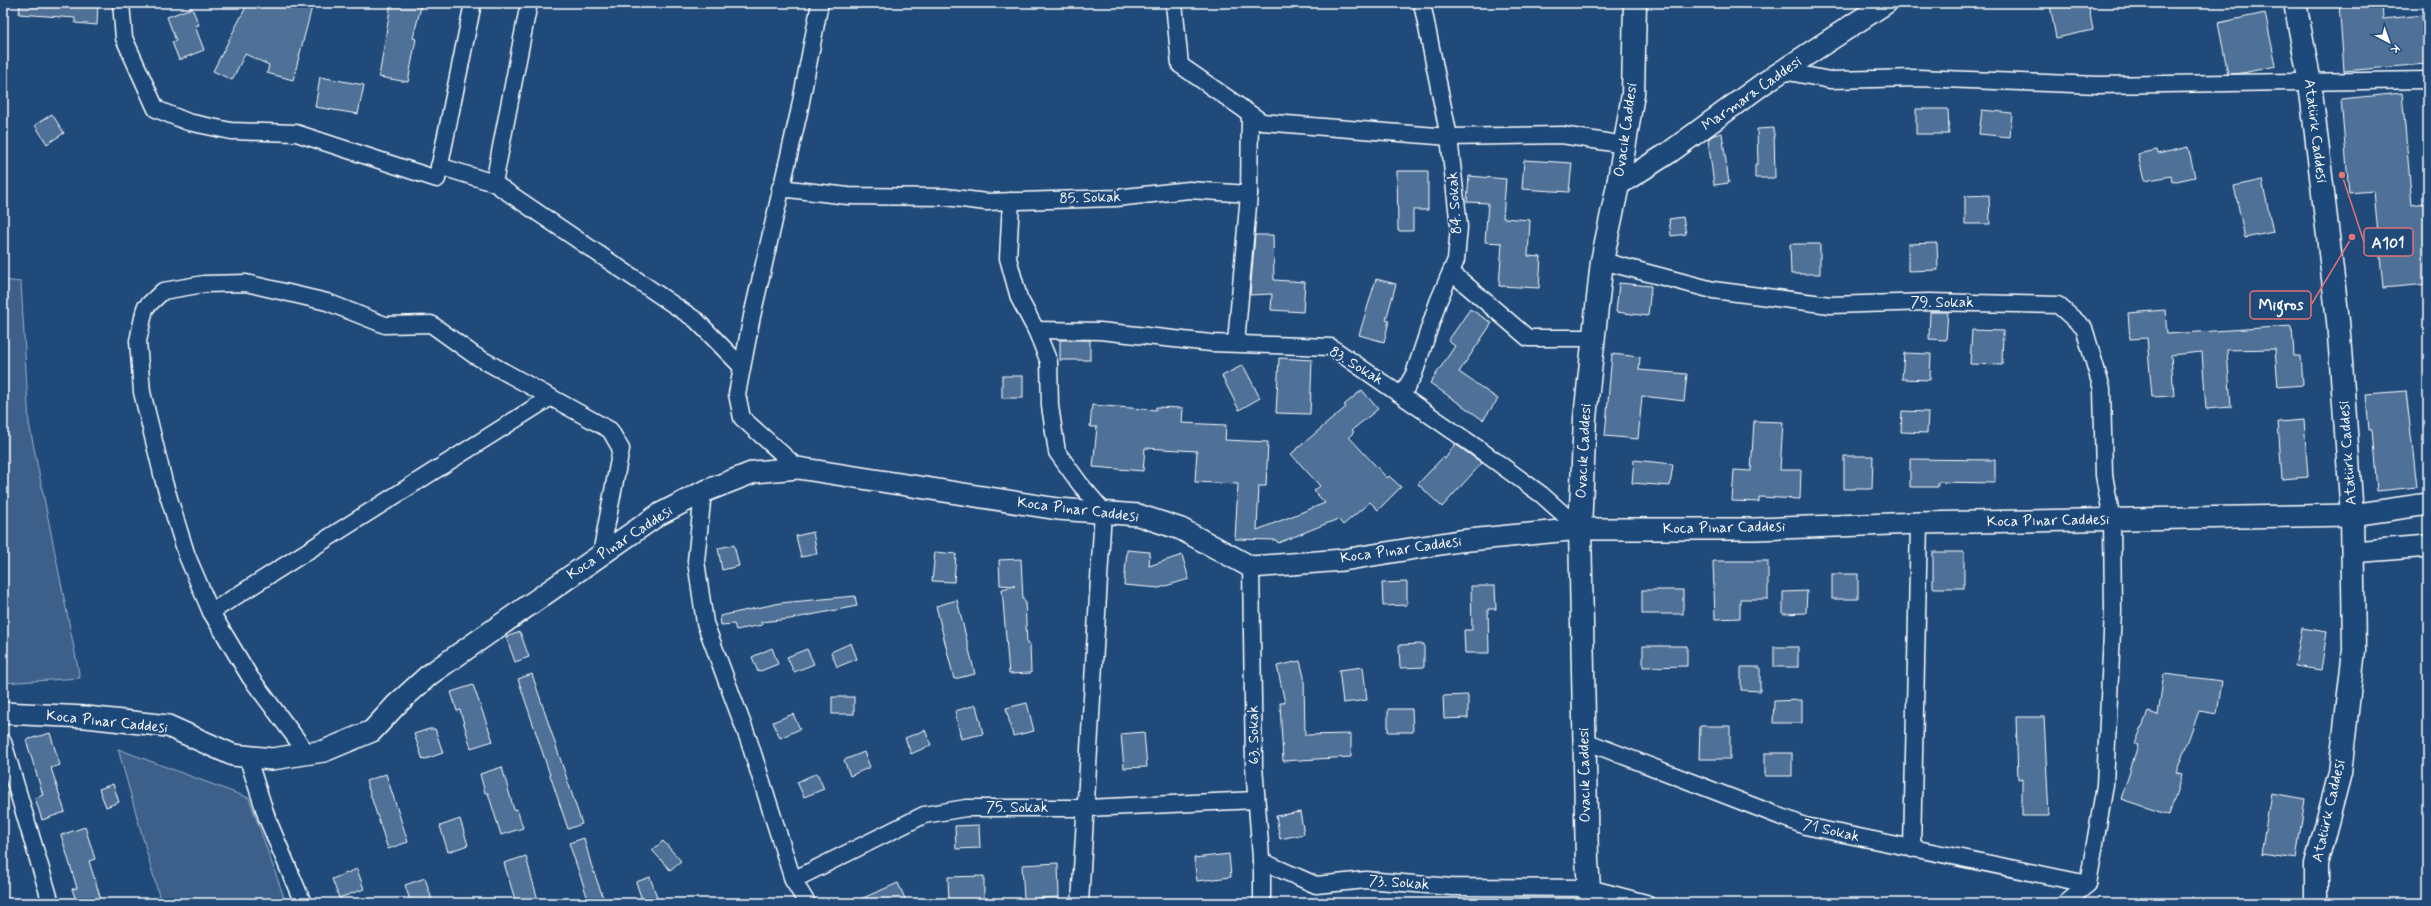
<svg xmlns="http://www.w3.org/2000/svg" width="2431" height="906" font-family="Mynerve,sans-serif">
<rect width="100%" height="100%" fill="#1f4a7a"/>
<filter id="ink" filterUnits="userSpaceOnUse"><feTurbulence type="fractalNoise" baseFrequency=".025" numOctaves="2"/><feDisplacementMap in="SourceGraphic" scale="8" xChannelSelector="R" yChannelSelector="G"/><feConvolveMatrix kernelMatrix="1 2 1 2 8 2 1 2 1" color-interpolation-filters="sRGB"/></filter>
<g filter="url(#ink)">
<g fill="#3c618b" stroke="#9eb0c5">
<path d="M 3,280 L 21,282 L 29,423 L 80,678 L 3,683 Z"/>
<path d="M 118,749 L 249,798 L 286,903 L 161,903 Z"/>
</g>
<g fill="#507197" stroke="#fff">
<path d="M 20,3 L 98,4 L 97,25 L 75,23 L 75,18 L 19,14 Z"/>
<path d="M 248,3 L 313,3 L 293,80 L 267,73 L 269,65 L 245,54 L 232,80 L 213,71 Z"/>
<path d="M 391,3 L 422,3 L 413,38 L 416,39 L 408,82 L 379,77 Z"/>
<path d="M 2061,3 L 2088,3 L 2093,30 L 2056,38 L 2050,5 Z"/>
<path d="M 2339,3 L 2382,3 L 2383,19 L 2422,15 L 2426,64 L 2344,71 Z"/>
<path d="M 192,8 L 199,25 L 195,26 L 204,50 L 179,60 L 172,42 L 176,41 L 167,17 Z"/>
<path d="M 2265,13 L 2276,66 L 2243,73 L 2228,74 L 2218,23 Z"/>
<path d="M 320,77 L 364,85 L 358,114 L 315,107 Z"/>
<path d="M 2402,93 L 2412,205 L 2425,203 L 2428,236 L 2428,284 L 2383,288 L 2374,191 L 2349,193 L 2341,99 Z"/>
<path d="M 1916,109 L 1948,109 L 1949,134 L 1916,134 Z"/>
<path d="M 1982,110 L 2012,113 L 2010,137 L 1979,134 Z"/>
<path d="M 52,114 L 64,133 L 47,144 L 35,125 Z"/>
<path d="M 1774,128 L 1775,178 L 1755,178 L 1755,164 L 1758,164 L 1757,129 Z"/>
<path d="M 1722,133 L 1729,183 L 1714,185 L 1708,139 L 1714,135 Z"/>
<path d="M 2188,147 L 2195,177 L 2172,182 L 2171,176 L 2144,181 L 2138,154 L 2157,150 L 2158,154 Z"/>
<path d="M 1524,160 L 1572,163 L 1569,192 L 1522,189 Z"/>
<path d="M 1397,171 L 1428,171 L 1428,210 L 1413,210 L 1413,231 L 1398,231 Z"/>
<path d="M 1469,176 L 1506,179 L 1503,218 L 1530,220 L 1528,256 L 1541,257 L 1539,288 L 1499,286 L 1502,243 L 1485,242 L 1488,203 L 1467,202 Z"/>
<path d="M 2262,180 L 2273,232 L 2245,238 L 2234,186 Z"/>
<path d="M 1989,195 L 1990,224 L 1965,224 L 1965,196 Z"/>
<path d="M 1683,217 L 1686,234 L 1671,236 L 1669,219 Z"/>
<path d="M 1255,235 L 1273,235 L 1274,280 L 1305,282 L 1303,312 L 1271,310 L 1272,294 L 1250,295 Z"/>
<path d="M 1937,243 L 1938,270 L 1908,271 L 1908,244 Z"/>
<path d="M 1790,244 L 1820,244 L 1820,274 L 1791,274 Z"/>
<path d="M 1376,279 L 1396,284 L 1386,320 L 1389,321 L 1384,342 L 1359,335 Z"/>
<path d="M 1619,283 L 1651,286 L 1648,316 L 1616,312 Z"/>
<path d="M 1470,309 L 1492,323 L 1459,372 L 1498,399 L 1483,420 L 1430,383 L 1455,346 L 1448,341 Z"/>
<path d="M 2165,310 L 2167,334 L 2292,326 L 2294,356 L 2301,356 L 2303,385 L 2278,387 L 2275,349 L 2227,350 L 2231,407 L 2206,409 L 2202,352 L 2171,355 L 2174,396 L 2152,397 L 2147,338 L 2130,339 L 2128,313 Z"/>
<path d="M 1930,312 L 1948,312 L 1946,340 L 1929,339 Z"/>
<path d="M 1972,330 L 2003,331 L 2002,365 L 1970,364 Z"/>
<rect x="1060" y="340" width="30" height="20"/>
<path d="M 1904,353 L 1931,354 L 1930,380 L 1902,379 Z"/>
<path d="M 1612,354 L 1640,357 L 1639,370 L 1687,374 L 1684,401 L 1642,396 L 1638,439 L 1605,436 Z"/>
<path d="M 1279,358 L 1312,360 L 1310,414 L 1276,413 Z"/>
<path d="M 1243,365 L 1260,398 L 1239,410 L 1222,376 Z"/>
<rect x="1002" y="376" width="21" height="22"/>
<path d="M 1362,390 L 1378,409 L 1352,430 L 1354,432 L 1349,437 L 1387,478 L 1389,476 L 1401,487 L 1378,510 L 1370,502 L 1343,525 L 1338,519 L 1278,543 L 1276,540 L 1235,539 L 1238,484 L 1195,482 L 1197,451 L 1145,448 L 1143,471 L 1093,467 L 1097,427 L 1090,427 L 1092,405 L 1156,410 L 1156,407 L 1183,408 L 1182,423 L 1226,425 L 1225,440 L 1268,442 L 1266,486 L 1259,486 L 1257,530 L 1325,503 L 1314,491 L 1320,486 L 1291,454 L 1346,407 L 1344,405 Z"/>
<path d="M 2406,391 L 2417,487 L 2377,491 L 2372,430 L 2369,430 L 2366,394 Z"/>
<path d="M 1902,411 L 1928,412 L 1927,433 L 1901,432 Z"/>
<path d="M 2304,420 L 2308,477 L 2282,479 L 2278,422 Z"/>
<path d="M 1754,421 L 1783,422 L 1780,470 L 1801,470 L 1800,499 L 1759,497 L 1759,502 L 1732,501 L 1734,470 L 1751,471 Z"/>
<path d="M 1455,444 L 1482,463 L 1442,507 L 1418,484 L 1443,457 L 1445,459 Z"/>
<path d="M 1844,456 L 1873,456 L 1872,489 L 1844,489 Z"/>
<path d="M 1910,459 L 1995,460 L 1995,483 L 1938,482 L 1938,487 L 1910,487 Z"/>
<path d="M 1634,460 L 1673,464 L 1670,486 L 1632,483 Z"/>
<path d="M 813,532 L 817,554 L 801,557 L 796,536 Z"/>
<path d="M 734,545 L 739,566 L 722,570 L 718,548 Z"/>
<path d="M 1127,550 L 1150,552 L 1149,566 L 1182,555 L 1189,579 L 1159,588 L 1124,585 Z"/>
<path d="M 935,552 L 956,554 L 954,582 L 932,581 Z"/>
<rect x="1933" y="552" width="31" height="36"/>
<path d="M 1021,559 L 1023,600 L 1025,600 L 1027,644 L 1030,644 L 1031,673 L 1009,674 L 1002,589 L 1015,586 L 1000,585 L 999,560 Z"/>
<path d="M 1713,561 L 1768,561 L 1768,599 L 1740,599 L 1740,618 L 1715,619 Z"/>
<rect x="1832" y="574" width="26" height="25"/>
<path d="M 1407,582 L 1407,605 L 1383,606 L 1382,583 Z"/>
<path d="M 1471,586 L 1495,586 L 1496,609 L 1488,609 L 1489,653 L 1465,653 L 1464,630 L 1472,630 Z"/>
<rect x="1642" y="590" width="41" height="24"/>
<path d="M 1807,591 L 1806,613 L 1783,614 L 1783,592 Z"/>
<path d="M 855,596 L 857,606 L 790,619 L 761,622 L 762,625 L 736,630 L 734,624 L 721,625 L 720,616 L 780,603 Z"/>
<path d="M 957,600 L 975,674 L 954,679 L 936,606 Z"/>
<path d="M 2302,628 L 2327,632 L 2321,670 L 2295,666 Z"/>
<path d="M 520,632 L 529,657 L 515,662 L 506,637 Z"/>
<path d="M 851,643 L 857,659 L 837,667 L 831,652 Z"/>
<path d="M 1424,644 L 1424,667 L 1400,668 L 1399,645 Z"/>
<path d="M 1643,646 L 1687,646 L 1687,666 L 1643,667 Z"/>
<rect x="1774" y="647" width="24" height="20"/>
<path d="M 772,648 L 778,664 L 758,672 L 752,657 Z"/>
<path d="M 807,649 L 814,664 L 794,672 L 787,657 Z"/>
<path d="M 1300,661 L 1304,677 L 1305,735 L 1351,734 L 1351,757 L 1283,761 L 1280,703 L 1285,703 L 1277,666 Z"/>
<path d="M 1363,667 L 1367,700 L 1343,703 L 1339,670 Z"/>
<path d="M 1741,667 L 1760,667 L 1760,691 L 1741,690 Z"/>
<path d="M 532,674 L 582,824 L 568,829 L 518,679 Z"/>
<path d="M 2164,674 L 2222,681 L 2217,714 L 2199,711 L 2176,773 L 2182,775 L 2169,815 L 2121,799 L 2138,745 L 2135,744 L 2148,712 L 2158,715 Z"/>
<path d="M 473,685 L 493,741 L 471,748 L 460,710 L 457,711 L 451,692 Z"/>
<path d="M 1468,695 L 1468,718 L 1444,719 L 1443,696 Z"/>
<rect x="832" y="697" width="22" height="17"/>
<path d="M 1802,700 L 1802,723 L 1773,723 L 1774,701 Z"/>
<path d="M 1027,703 L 1034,731 L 1013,736 L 1006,708 Z"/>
<path d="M 976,705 L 983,734 L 961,739 L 955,711 Z"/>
<path d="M 1388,709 L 1412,709 L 1413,732 L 1388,732 Z"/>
<path d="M 793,714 L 800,729 L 780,738 L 773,722 Z"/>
<path d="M 2016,717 L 2044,717 L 2049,816 L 2022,816 L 2022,779 L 2018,780 Z"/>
<path d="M 1700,726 L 1730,726 L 1730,759 L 1699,759 Z"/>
<path d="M 429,729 L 435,729 L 443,753 L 423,760 L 414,734 Z"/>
<path d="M 925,730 L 931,745 L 911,754 L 905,738 Z"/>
<path d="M 1144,732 L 1147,767 L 1124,768 L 1121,734 Z"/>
<path d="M 50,733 L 60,765 L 51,768 L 65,812 L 42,820 L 35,798 L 43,795 L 26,740 Z"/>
<path d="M 864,752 L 870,767 L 850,776 L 844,760 Z"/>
<rect x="1765" y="753" width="27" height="23"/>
<path d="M 502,767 L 514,810 L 517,809 L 523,828 L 501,835 L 488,793 L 485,793 L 480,774 Z"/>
<path d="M 817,773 L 824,789 L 804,797 L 797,782 Z"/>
<path d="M 386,774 L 408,842 L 388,849 L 366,781 Z"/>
<path d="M 113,784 L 119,802 L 106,807 L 99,789 Z"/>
<path d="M 2271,793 L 2305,799 L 2296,859 L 2261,854 Z"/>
<path d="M 1300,812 L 1304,834 L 1280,839 L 1276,816 Z"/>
<path d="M 460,819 L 468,845 L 448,852 L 440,826 Z"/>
<path d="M 979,825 L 980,848 L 956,849 L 955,826 Z"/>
<path d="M 85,827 L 95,859 L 89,861 L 102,903 L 77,903 L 72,889 L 77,888 L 61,835 Z"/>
<path d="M 584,838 L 591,864 L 605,903 L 589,903 L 584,887 L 569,843 Z"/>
<path d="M 663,841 L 681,861 L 670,870 L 652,850 Z"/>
<path d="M 1229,854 L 1231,877 L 1197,881 L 1194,858 Z"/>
<path d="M 526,856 L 531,876 L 539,903 L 516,903 L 504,863 Z"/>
<path d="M 1058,863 L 1059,897 L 1024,899 L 1022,865 Z"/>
<path d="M 357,869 L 364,889 L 339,898 L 332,879 Z"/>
<path d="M 984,876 L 984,903 L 949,903 L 948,877 Z"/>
<path d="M 650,877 L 659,903 L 643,903 L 636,882 Z"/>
<path d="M 425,878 L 433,903 L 411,903 L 405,885 Z"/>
<path d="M 898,883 L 907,903 L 851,903 Z"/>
</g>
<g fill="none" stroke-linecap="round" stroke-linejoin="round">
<g stroke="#fff" stroke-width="19">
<g id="minor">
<path d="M 121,3 L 124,38 L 156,109 L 188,122 L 231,131 L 296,133 L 437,179 L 473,3"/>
<path d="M 1174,3 L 1180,65 L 1262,122 L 1449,137 L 1562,135 L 1625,145"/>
<path d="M 1783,71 L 1830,80 L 1918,78 L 2099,85 L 2428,80"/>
<path d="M 439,166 L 494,183 L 696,320 L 742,367"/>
<path d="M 494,183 L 529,3"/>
<path d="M 780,188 L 848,196 L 946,197 L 986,202 L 1116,198 L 1189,190 L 1249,194 L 1236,343"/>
<path d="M 1249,194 L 1250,114"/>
<path d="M 1011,201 L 1008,258 L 1019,298 L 1036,330 L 1049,362 L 1050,406 L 1057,452 L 1080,484 L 1103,511 L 1080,903"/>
<path d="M 1602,261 L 1713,290 L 1830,305 L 1929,302 L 2058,305 L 2084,328 L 2102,389 L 2104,475 L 2112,520 L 2113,611 L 2105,785 L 2088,884 L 2065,903"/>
<path d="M 1451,272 L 1528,338 L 1593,338"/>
<path d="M 1036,330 L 1100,331 L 1211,343 L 1331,347 L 1476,447 L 1542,495 L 1580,529"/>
<path d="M 1402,395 L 1414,374 L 1438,302 L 1456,260 L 1459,227 L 1449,137 L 1422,3"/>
<path d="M 798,468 L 742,418 L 737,394 L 752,316 L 799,112 L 820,3"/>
<path d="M 703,492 L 696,561 L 705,623 L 749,741 L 793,880 L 807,903"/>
<path d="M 1251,567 L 1254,766 L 1262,871 L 1262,903"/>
<path d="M 211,612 L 551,397"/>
<path d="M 1585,741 L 1805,826 L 2088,884"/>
<path d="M 3,742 L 51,903"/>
<path d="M 307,753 L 250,677 L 211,612 L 187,556 L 164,482 L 142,392 L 138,341 L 145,308 L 163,291 L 204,284 L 246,283 L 327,302 L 385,325 L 431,324 L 474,355 L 610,430 L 621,449 L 601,554"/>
<path d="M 247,756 L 267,818 L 303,903"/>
<path d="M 1912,849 L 1919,523"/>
<path d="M 1261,861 L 1316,885 L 1366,880 L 1452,887 L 1589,888 L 1646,903"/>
<path d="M 793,880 L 924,815 L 966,808 L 1087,808 L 1256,800"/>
</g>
</g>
<g stroke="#fff" stroke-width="24">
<g id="tertiary">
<path d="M 1618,185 L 1670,152 L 1764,83 L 1886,3"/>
<path d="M 2353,552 L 2428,546"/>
<path d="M 3,713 L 86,717 L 168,726 L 233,755 L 272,759 L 324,751 L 372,731 L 396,705 L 429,675 L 658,515 L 703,492 L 754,472 L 798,468 L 1058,509 L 1138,515 L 1181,529 L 1251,567 L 1343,560 L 1459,541 L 1580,529 L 1755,529 L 1919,523 L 2352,515 L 2428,504"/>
</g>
</g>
<g stroke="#fff" stroke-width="25">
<path id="secondary" d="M 1590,903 L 1587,860 L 1580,529 L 1585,418 L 1602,261 L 1618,185 L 1633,94 L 1635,3"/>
</g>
<g stroke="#fff" stroke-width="25">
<path id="primary" d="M 2295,3 L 2310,83 L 2338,321 L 2352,515 L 2354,650 L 2340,773 L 2316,864 L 2316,903"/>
</g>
<use href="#minor" stroke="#1f4a7a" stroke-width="16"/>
<use href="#tertiary" stroke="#1f4a7a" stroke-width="21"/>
<use href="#secondary" stroke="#1f4a7a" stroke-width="22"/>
<use href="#primary" stroke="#1f4a7a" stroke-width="22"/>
</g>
</g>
<g text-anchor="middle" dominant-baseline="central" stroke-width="3.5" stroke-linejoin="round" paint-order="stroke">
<g font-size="15" fill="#fff" stroke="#1f4a7a">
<text transform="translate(1752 94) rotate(-35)">Marmara Caddesi</text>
<text transform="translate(1626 130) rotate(-82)">Ovacık Caddesi</text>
<text transform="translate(2315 131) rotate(83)">Atatürk Caddesi</text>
<text transform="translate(1090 198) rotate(-2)">85. Sokak</text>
<text transform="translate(1455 203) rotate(-94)">84. Sokak</text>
<text x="1942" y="303">79. Sokak</text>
<text transform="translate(1356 366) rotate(31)">83. Sokak</text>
<text transform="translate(1584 451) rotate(-87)">Ovacık Caddesi</text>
<text transform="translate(2348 453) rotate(-94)">Atatürk Caddesi</text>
<text transform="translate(1078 510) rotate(7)">Koca Pınar Caddesi</text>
<text transform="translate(2048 521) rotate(-1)">Koca Pınar Caddesi</text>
<text transform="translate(1724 528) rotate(-1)">Koca Pınar Caddesi</text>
<text transform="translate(620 543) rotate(-33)">Koca Pınar Caddesi</text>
<text transform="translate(1401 550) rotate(-8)">Koca Pınar Caddesi</text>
<text transform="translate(107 722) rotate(6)">Koca Pınar Caddesi</text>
<text transform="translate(1254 735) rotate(-91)">63. Sokak</text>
<text transform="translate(1585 775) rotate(-91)">Ovacık Caddesi</text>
<text x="1017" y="808">75. Sokak</text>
<text transform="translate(2329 811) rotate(-77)">Atatürk Caddesi</text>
<text transform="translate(1831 831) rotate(13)">71 Sokak</text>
<text transform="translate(1399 883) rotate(4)">73. Sokak</text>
</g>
</g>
<path fill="none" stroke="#e47373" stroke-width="1.5" d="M2342 175L2364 242M2352 237L2311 305"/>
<g fill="#e47373" stroke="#1f4a7a" stroke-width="1.5">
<circle cx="2342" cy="175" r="4"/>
<circle cx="2352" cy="237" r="4"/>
</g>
<g fill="#1f4a7a" stroke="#e47373" stroke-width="1.5">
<rect x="2364" y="228" width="49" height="28" rx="4"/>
<rect x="2250" y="291" width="61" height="28" rx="4"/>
</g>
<g font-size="16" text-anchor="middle" font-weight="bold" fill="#fff">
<text x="2388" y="248">A101</text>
<text x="2281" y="310">Migros</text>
</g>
<rect width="2431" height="906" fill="none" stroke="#1f4a7a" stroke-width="16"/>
<rect x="8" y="8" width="2415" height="890" fill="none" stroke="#fff" stroke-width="1.5" filter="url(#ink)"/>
<g transform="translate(2389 42) rotate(139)" stroke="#1f4a7a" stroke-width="3" paint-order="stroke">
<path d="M0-3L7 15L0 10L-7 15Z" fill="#ffffff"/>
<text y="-6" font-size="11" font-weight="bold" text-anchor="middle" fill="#ffffff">K</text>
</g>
</svg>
